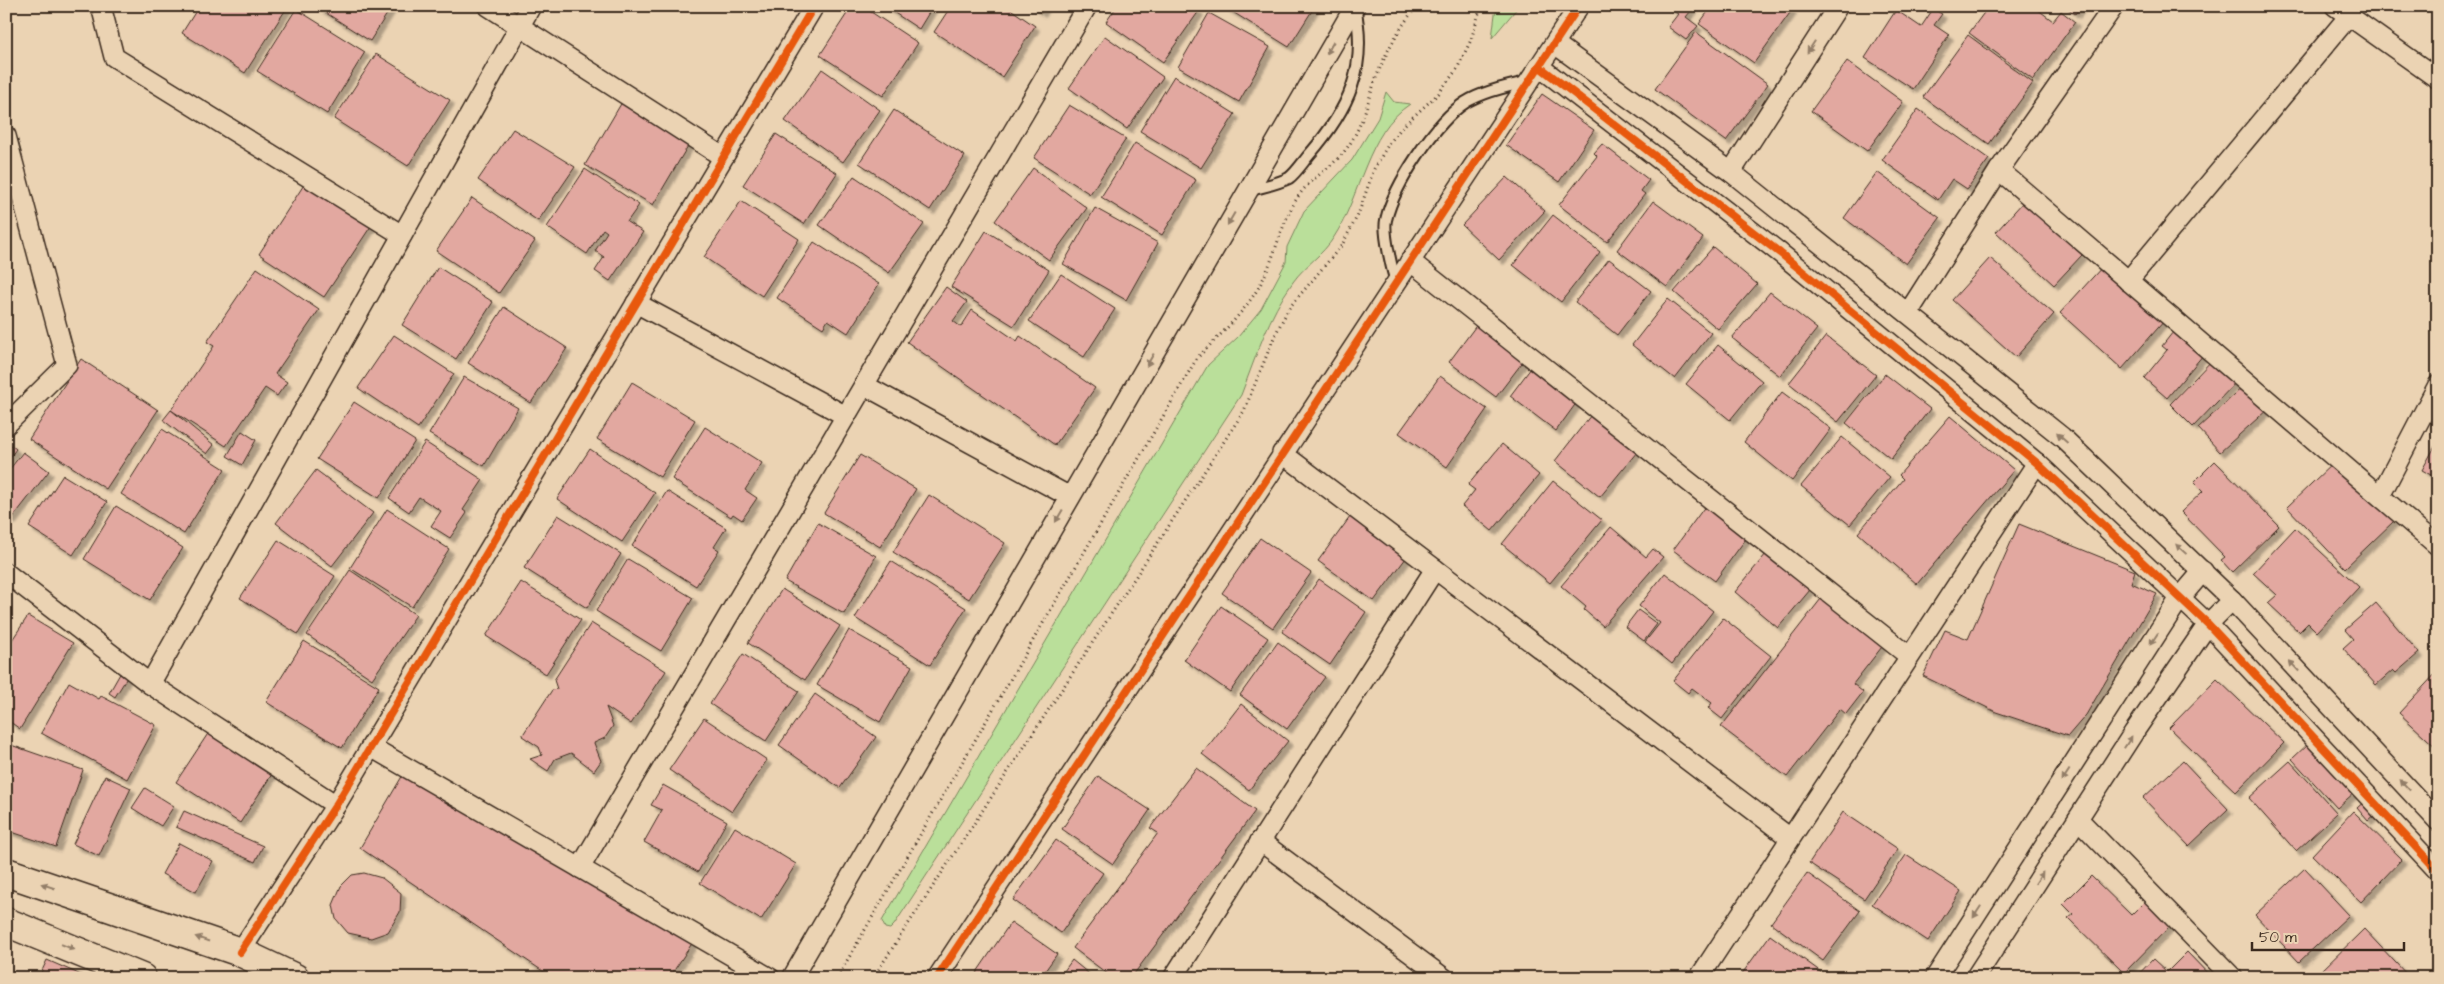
<svg xmlns="http://www.w3.org/2000/svg" width="2444" height="984" font-family="'Architects Daughter',sans-serif">
<defs>
<filter id="shadow"><feDropShadow dx="4.5" dy="4.5" stdDeviation="1" flood-color="#0004"/></filter>
</defs>
<rect width="100%" height="100%" fill="#ebd3b3"/>
<filter id="ink" filterUnits="userSpaceOnUse"><feTurbulence type="fractalNoise" baseFrequency=".02" numOctaves="2"/><feDisplacementMap in="SourceGraphic" scale="10" xChannelSelector="R" yChannelSelector="G"/><feConvolveMatrix kernelMatrix="1 2 1 2 8 2 1 2 1" color-interpolation-filters="sRGB"/></filter>
<g filter="url(#ink)">
<g fill="#badf9a" stroke="#7a845c">
<path d="M 1499,6 L 1519,6 L 1492,38 L 1495,14 Z"/>
<path d="M 1386,92 L 1394,102 L 1410,104 C 1366,133 1361,196 1334,237 C 1323,255 1305,265 1293,282 C 1268,317 1257,354 1241,395 L 894,925 L 890,929 L 885,928 L 882,921 L 1208,365 L 1238,337 L 1261,309 L 1286,262 L 1287,247 L 1304,211 L 1352,160 L 1378,118 Z"/>
</g>
<g fill="#e2a8a0" stroke="#3b2a1e" filter="url(#shadow)">
<path d="M 199,6 L 288,6 L 245,73 L 182,33 Z"/>
<path d="M 315,6 L 392,6 L 370,41 Z"/>
<path d="M 852,6 L 862,6 L 918,43 L 883,96 L 820,55 Z"/>
<path d="M 884,6 L 933,6 L 919,29 Z"/>
<path d="M 951,6 L 1006,6 L 1035,26 L 1002,77 L 934,32 Z"/>
<path d="M 1031,6 L 1045,6 L 1041,13 Z"/>
<path d="M 1117,6 L 1192,6 L 1199,11 L 1163,62 L 1106,22 Z"/>
<path d="M 1223,6 L 1315,6 L 1289,47 Z"/>
<path d="M 1667,6 L 1695,6 L 1686,17 L 1698,26 L 1686,40 L 1668,27 L 1678,14 Z"/>
<path d="M 1712,6 L 1787,6 L 1792,10 L 1754,63 L 1699,24 Z"/>
<path d="M 1989,6 L 2033,6 L 2053,21 L 2061,11 L 2075,22 L 2033,80 L 1969,33 Z"/>
<path d="M 2065,6 L 2081,6 L 2075,14 Z"/>
<path d="M 296,9 L 365,52 L 327,114 L 257,71 Z"/>
<path d="M 1933,9 L 1942,14 L 1934,25 L 1949,35 L 1913,89 L 1865,58 L 1896,10 L 1921,27 Z"/>
<path d="M 1209,13 L 1270,47 L 1239,102 L 1178,67 Z"/>
<path d="M 1696,32 L 1768,84 L 1726,141 L 1655,89 Z"/>
<path d="M 1968,35 L 2033,83 L 1989,144 L 1923,97 Z"/>
<path d="M 1105,36 L 1163,77 L 1127,129 L 1069,88 Z"/>
<path d="M 376,54 L 450,100 L 408,166 L 334,119 Z"/>
<path d="M 1847,61 L 1903,102 L 1867,151 L 1811,111 Z"/>
<path d="M 822,69 L 880,110 L 843,162 L 785,121 Z"/>
<path d="M 1174,76 L 1235,114 L 1201,168 L 1140,131 Z"/>
<path d="M 1542,94 L 1594,130 L 1559,182 L 1506,145 Z"/>
<path d="M 625,97 L 692,139 L 653,205 L 585,165 Z"/>
<path d="M 1069,105 L 1126,139 L 1090,194 L 1034,158 Z"/>
<path d="M 1918,109 L 1989,159 L 1967,189 L 1952,179 L 1938,200 L 1882,160 Z"/>
<path d="M 894,110 L 965,156 L 930,210 L 859,163 Z"/>
<path d="M 513,129 L 575,167 L 538,221 L 478,180 Z"/>
<path d="M 776,134 L 837,173 L 804,224 L 743,185 Z"/>
<path d="M 1135,143 L 1196,180 L 1162,235 L 1101,197 Z"/>
<path d="M 1602,144 L 1649,180 L 1641,191 L 1645,194 L 1607,242 L 1559,205 L 1597,156 L 1594,153 Z"/>
<path d="M 1033,168 L 1087,208 L 1049,260 L 995,221 Z"/>
<path d="M 585,169 L 639,205 L 627,222 L 643,232 L 610,281 L 595,271 L 604,257 L 595,251 L 607,232 L 603,229 L 587,254 L 547,227 Z"/>
<path d="M 1877,172 L 1940,218 L 1906,264 L 1844,218 Z"/>
<path d="M 854,176 L 924,224 L 889,273 L 819,225 Z"/>
<path d="M 309,177 L 375,220 L 324,297 L 259,254 Z"/>
<path d="M 1507,177 L 1545,211 L 1499,260 L 1462,225 Z"/>
<path d="M 472,198 L 535,241 L 499,293 L 436,251 Z"/>
<path d="M 741,201 L 799,239 L 762,296 L 704,257 Z"/>
<path d="M 1653,201 L 1703,238 L 1667,287 L 1617,250 Z"/>
<path d="M 2024,201 L 2082,255 L 2054,285 L 1996,232 Z"/>
<path d="M 1095,208 L 1158,243 L 1126,300 L 1063,264 Z"/>
<path d="M 1553,215 L 1600,252 L 1561,302 L 1513,265 Z"/>
<path d="M 986,231 L 1049,270 L 1014,326 L 951,287 Z"/>
<path d="M 814,242 L 879,284 L 848,333 L 828,320 L 823,328 L 777,298 Z"/>
<path d="M 1713,247 L 1757,284 L 1718,329 L 1674,292 Z"/>
<path d="M 1990,258 L 2054,314 L 2016,357 L 1952,300 Z"/>
<path d="M 1609,259 L 1651,291 L 1617,335 L 1575,302 Z"/>
<path d="M 2104,265 L 2165,320 L 2122,369 L 2060,313 Z"/>
<path d="M 438,267 L 493,302 L 456,359 L 402,325 Z"/>
<path d="M 257,268 L 319,310 L 275,374 L 287,382 L 277,396 L 265,388 L 226,446 L 171,410 L 214,346 L 207,342 Z"/>
<path d="M 1061,274 L 1115,309 L 1084,357 L 1029,321 Z"/>
<path d="M 946,287 L 967,302 L 953,321 L 961,327 L 972,310 L 1017,341 L 1020,336 L 1095,388 L 1055,445 L 907,342 Z"/>
<path d="M 1770,292 L 1817,329 L 1780,376 L 1732,338 Z"/>
<path d="M 1668,299 L 1711,333 L 1675,379 L 1632,345 Z"/>
<path d="M 504,307 L 567,348 L 531,403 L 468,363 Z"/>
<path d="M 1478,323 L 1525,359 L 1496,397 L 1449,362 Z"/>
<path d="M 2180,323 L 2209,348 L 2167,398 L 2144,378 L 2167,350 L 2162,346 Z"/>
<path d="M 394,335 L 454,374 L 418,428 L 358,388 Z"/>
<path d="M 1826,336 L 1876,375 L 1838,422 L 1789,383 Z"/>
<path d="M 1718,345 L 1762,381 L 1730,420 L 1686,384 Z"/>
<path d="M 2216,356 L 2239,379 L 2193,427 L 2170,404 Z"/>
<path d="M 81,359 L 158,410 L 106,489 L 29,439 Z"/>
<path d="M 1531,368 L 1577,402 L 1556,431 L 1510,396 Z"/>
<path d="M 1885,374 L 1930,409 L 1891,459 L 1846,423 Z"/>
<path d="M 1440,376 L 1487,409 L 1447,467 L 1399,433 Z"/>
<path d="M 464,377 L 518,408 L 484,466 L 429,434 Z"/>
<path d="M 632,382 L 695,420 L 660,477 L 597,439 Z"/>
<path d="M 2246,384 L 2268,409 L 2220,452 L 2198,428 Z"/>
<path d="M 1782,392 L 1831,429 L 1792,481 L 1744,442 Z"/>
<path d="M 354,402 L 415,441 L 379,498 L 317,459 Z"/>
<path d="M 171,410 L 214,445 L 207,454 L 163,420 Z"/>
<path d="M 1591,415 L 1637,452 L 1600,497 L 1555,461 Z"/>
<path d="M 1950,416 L 2014,470 L 1917,584 L 1858,533 L 1903,479 L 1899,475 Z"/>
<path d="M 705,427 L 762,463 L 745,490 L 757,498 L 742,520 L 733,514 L 731,517 L 672,479 Z"/>
<path d="M 162,429 L 225,469 L 184,534 L 121,494 Z"/>
<path d="M 242,431 L 256,440 L 242,465 L 227,456 Z"/>
<path d="M 1842,437 L 1890,477 L 1850,525 L 1801,486 Z"/>
<path d="M 6,441 L 16,449 L 6,463 Z"/>
<path d="M 2438,441 L 2438,479 L 2422,470 Z"/>
<path d="M 425,442 L 483,480 L 463,510 L 467,513 L 450,538 L 431,526 L 441,511 L 419,497 L 409,512 L 389,498 Z"/>
<path d="M 1502,444 L 1539,475 L 1492,531 L 1462,506 L 1475,490 L 1468,485 Z"/>
<path d="M 590,449 L 655,493 L 622,542 L 557,499 Z"/>
<path d="M 23,452 L 49,471 L 11,520 L 6,516 L 6,474 Z"/>
<path d="M 860,455 L 916,489 L 880,547 L 824,513 Z"/>
<path d="M 2336,460 L 2394,521 L 2345,568 L 2287,507 Z"/>
<path d="M 2215,461 L 2279,526 L 2232,572 L 2221,560 L 2225,557 L 2181,512 L 2203,491 L 2194,482 Z"/>
<path d="M 316,470 L 373,513 L 332,566 L 276,523 Z"/>
<path d="M 63,475 L 107,502 L 73,555 L 29,527 Z"/>
<path d="M 1553,481 L 1602,520 L 1550,583 L 1502,544 Z"/>
<path d="M 667,491 L 726,528 L 714,547 L 719,550 L 696,586 L 632,546 Z"/>
<path d="M 929,495 L 1005,543 L 969,599 L 893,552 Z"/>
<path d="M 1706,505 L 1748,536 L 1715,581 L 1673,550 Z"/>
<path d="M 116,506 L 183,548 L 150,600 L 84,559 Z"/>
<path d="M 387,509 L 449,549 L 412,607 L 350,568 Z"/>
<path d="M 558,515 L 621,554 L 587,608 L 524,568 Z"/>
<path d="M 1350,517 L 1406,558 L 1374,601 L 1318,561 Z"/>
<path d="M 818,523 L 876,556 L 844,614 L 785,581 Z"/>
<path d="M 2019,524 L 2135,571 L 2131,583 L 2157,594 L 2086,715 L 2068,736 L 1996,712 L 1923,676 L 1945,630 L 1968,639 Z"/>
<path d="M 1611,527 L 1646,557 L 1653,549 L 1663,557 L 1603,626 L 1584,610 L 1586,607 L 1561,586 Z"/>
<path d="M 2295,528 L 2359,587 L 2317,632 L 2308,623 L 2299,632 L 2268,603 L 2277,595 L 2253,573 Z"/>
<path d="M 1260,538 L 1311,573 L 1273,628 L 1222,593 Z"/>
<path d="M 278,540 L 335,576 L 298,634 L 240,598 Z"/>
<path d="M 1766,554 L 1810,590 L 1778,628 L 1735,592 Z"/>
<path d="M 628,559 L 693,598 L 661,651 L 596,611 Z"/>
<path d="M 891,561 L 966,608 L 930,665 L 855,618 Z"/>
<path d="M 350,570 L 416,615 L 372,679 L 307,635 Z"/>
<path d="M 1665,573 L 1713,611 L 1672,664 L 1645,642 L 1660,623 L 1639,606 Z"/>
<path d="M 1319,579 L 1366,612 L 1330,665 L 1282,632 Z"/>
<path d="M 521,582 L 581,620 L 546,674 L 486,636 Z"/>
<path d="M 782,589 L 840,626 L 805,680 L 748,643 Z"/>
<path d="M 1824,595 L 1885,643 L 1853,684 L 1863,692 L 1846,714 L 1840,709 L 1787,777 L 1721,727 Z"/>
<path d="M 2376,603 L 2419,653 L 2396,673 L 2393,670 L 2376,685 L 2343,648 L 2353,639 L 2345,630 Z"/>
<path d="M 1221,606 L 1268,638 L 1230,692 L 1184,660 Z"/>
<path d="M 1638,610 L 1657,624 L 1644,641 L 1625,627 Z"/>
<path d="M 28,616 L 73,643 L 20,729 L 6,719 L 6,649 Z"/>
<path d="M 1723,618 L 1771,656 L 1722,719 L 1708,708 L 1712,703 L 1692,688 L 1688,693 L 1673,681 Z"/>
<path d="M 591,623 L 666,671 L 631,724 L 606,707 L 613,726 L 605,738 L 594,743 L 601,761 L 594,771 L 571,753 L 555,759 L 548,771 L 530,759 L 542,755 L 539,747 L 522,736 L 552,690 L 557,689 L 554,680 Z"/>
<path d="M 849,630 L 912,666 L 880,722 L 817,685 Z"/>
<path d="M 304,641 L 379,687 L 342,748 L 266,702 Z"/>
<path d="M 1278,642 L 1325,677 L 1287,729 L 1240,695 Z"/>
<path d="M 743,654 L 799,691 L 766,741 L 710,704 Z"/>
<path d="M 2438,671 L 2438,749 L 2399,713 Z"/>
<path d="M 121,672 L 128,676 L 115,697 L 109,693 Z"/>
<path d="M 2217,679 L 2284,743 L 2236,792 L 2169,728 Z"/>
<path d="M 69,682 L 99,699 L 101,696 L 156,725 L 127,779 L 41,733 Z"/>
<path d="M 815,694 L 876,737 L 840,788 L 779,745 Z"/>
<path d="M 1241,704 L 1288,741 L 1249,790 L 1202,754 Z"/>
<path d="M 704,718 L 767,760 L 732,812 L 669,770 Z"/>
<path d="M 213,726 L 276,768 L 240,823 L 176,782 Z"/>
<path d="M 2310,742 L 2355,792 L 2337,808 L 2292,759 Z"/>
<path d="M 8,744 L 83,770 L 56,847 L 6,830 L 6,751 Z"/>
<path d="M 2183,761 L 2228,809 L 2189,846 L 2143,798 Z"/>
<path d="M 2290,761 L 2337,813 L 2296,851 L 2249,798 Z"/>
<path d="M 1196,768 L 1255,811 L 1131,978 L 1113,978 L 1073,948 L 1158,833 L 1150,828 Z"/>
<path d="M 404,773 L 695,939 L 669,978 L 617,978 L 614,976 L 613,978 L 553,978 L 360,848 Z"/>
<path d="M 105,776 L 131,788 L 99,856 L 73,844 Z"/>
<path d="M 1098,776 L 1150,810 L 1113,864 L 1062,829 Z"/>
<path d="M 663,785 L 727,821 L 698,872 L 644,842 L 662,810 L 651,805 Z"/>
<path d="M 145,788 L 174,806 L 161,826 L 132,808 Z"/>
<path d="M 2367,799 L 2378,812 L 2368,821 L 2357,808 Z"/>
<path d="M 184,811 L 263,846 L 255,862 L 176,827 Z"/>
<path d="M 2353,811 L 2402,859 L 2361,902 L 2312,855 Z"/>
<path d="M 1843,812 L 1898,849 L 1864,899 L 1809,863 Z"/>
<path d="M 735,827 L 796,864 L 761,920 L 700,883 Z"/>
<path d="M 1056,840 L 1103,873 L 1061,933 L 1013,900 Z"/>
<path d="M 179,843 L 213,861 L 196,892 L 162,874 Z"/>
<path d="M 1906,855 L 1961,891 L 1928,941 L 1872,904 Z"/>
<path d="M 2305,868 L 2349,915 L 2299,962 L 2255,915 Z"/>
<path d="M 364,873 L 382,878 L 401,893 L 400,912 L 388,932 L 371,938 L 348,933 L 336,919 L 333,905 L 341,886 L 352,875 Z"/>
<path d="M 1807,873 L 1860,911 L 1823,961 L 1771,923 Z"/>
<path d="M 2091,876 L 2131,915 L 2147,899 L 2172,924 L 2124,973 L 2068,918 L 2073,914 L 2063,904 Z"/>
<path d="M 1011,922 L 1057,954 L 1040,978 L 979,978 L 975,975 Z"/>
<path d="M 2364,929 L 2410,978 L 2322,978 L 2318,974 Z"/>
<path d="M 1770,935 L 1821,972 L 1817,978 L 1739,978 Z"/>
<path d="M 2187,952 L 2212,978 L 2135,978 L 2153,959 L 2167,972 Z"/>
<path d="M 47,960 L 88,978 L 42,978 L 39,977 Z"/>
<path d="M 1072,960 L 1094,978 L 1059,978 Z"/>
</g>
<g fill="none" stroke-linecap="round" stroke-linejoin="round">
<g stroke="#3b2a1e" stroke-width="14">
<g id="service">
<path d="M 1248,191 C 1261,187 1277,184 1289,178 C 1296,173 1303,162 1309,155 C 1349,109 1368,68 1355,7"/>
<path d="M 1396,283 C 1392,269 1383,233 1386,220 C 1394,185 1436,121 1466,102 C 1485,91 1507,86 1528,82"/>
</g>
</g>
<g stroke="#3b2a1e" stroke-width="22">
<g id="minor">
<path d="M 101,6 L 114,57 L 402,235"/>
<path d="M 488,6 L 723,157"/>
<path d="M 2335,6 L 2438,79"/>
<path d="M 1555,44 L 1731,172 L 2062,437 L 2232,600 L 2438,821"/>
<path d="M 1540,67 L 1780,253 L 2037,463 L 2208,624 L 2438,871"/>
<path d="M 6,136 L 67,365 L 6,425"/>
<path d="M 1999,170 L 2438,546"/>
<path d="M 1731,172 L 1838,6"/>
<path d="M 1410,261 L 1909,656"/>
<path d="M 2128,281 L 2349,16"/>
<path d="M 636,303 L 846,416"/>
<path d="M 1908,313 L 1999,170 L 2114,6"/>
<path d="M 864,385 L 1070,497"/>
<path d="M 1282,453 L 1790,838"/>
<path d="M 2380,496 L 2438,385"/>
<path d="M 6,573 L 150,684 L 336,805"/>
<path d="M 150,684 L 531,6"/>
<path d="M 371,747 L 770,978"/>
<path d="M 2078,819 L 2233,978"/>
<path d="M 1260,841 L 1444,978"/>
<path d="M 580,868 L 1087,6"/>
<path d="M 240,952 L 336,805 L 814,6"/>
<path d="M 792,978 L 1355,6"/>
<path d="M 937,978 L 1579,6"/>
<path d="M 1173,978 L 1435,569"/>
<path d="M 1699,978 L 2037,463"/>
<path d="M 1935,978 L 2180,598 L 2203,571"/>
<path d="M 1975,978 L 2134,732 L 2208,624 L 2232,600"/>
</g>
</g>
<g stroke="#3b2a1e" stroke-width="31">
<g id="secondary">
<path d="M 6,872 L 240,952 L 295,978"/>
<path d="M 6,922 L 142,978"/>
</g>
</g>
<g stroke="#3b2a1e" stroke-width="3" stroke-dasharray="1 4" stroke-linecap="butt">
<path d="M 837,978 L 1197,358 C 1223,332 1251,307 1266,273 C 1278,246 1284,214 1303,190 C 1317,174 1337,164 1349,145 C 1363,124 1368,101 1376,78 C 1386,52 1399,28 1417,6"/>
<path d="M 873,978 L 1244,411 L 1275,335 L 1289,308 L 1342,245 L 1358,215 L 1374,169 L 1388,145 L 1402,127 L 1439,93 L 1457,69 L 1471,40 L 1481,6"/>
</g>
<use href="#service" stroke="#ebd3b3" stroke-width="10"/>
<use href="#minor" stroke="#ebd3b3" stroke-width="19"/>
<use href="#secondary" stroke="#ebd3b3" stroke-width="28"/>
<g stroke="#ebd3b3" stroke-width="11">
<g id="cycleway">
<path d="M 1540,67 L 1780,253 L 2037,463 L 2208,624 L 2438,871"/>
<path d="M 240,952 L 336,805 L 814,6"/>
<path d="M 937,978 L 1579,6"/>
</g>
</g>
<use href="#cycleway" stroke="#e8590c" stroke-width="8"/>
</g>
<defs><path id="oneway-solid" d="M-6-.8H1V-3.2L6.5 0L1 3.2V.8H-6Z" transform="scale(1.25)"/></defs>
<g fill="#937e68">
<use href="#oneway-solid" transform="translate(1811 47) rotate(123)"/>
<use href="#oneway-solid" transform="translate(1330 48) rotate(120)"/>
<use href="#oneway-solid" transform="translate(1231 219) rotate(120)"/>
<use href="#oneway-solid" transform="translate(1150 360) rotate(120)"/>
<use href="#oneway-solid" transform="translate(2062 438) rotate(-138)"/>
<use href="#oneway-solid" transform="translate(1059 516) rotate(120)"/>
<use href="#oneway-solid" transform="translate(2181 549) rotate(-137)"/>
<use href="#oneway-solid" transform="translate(2154 639) rotate(123)"/>
<use href="#oneway-solid" transform="translate(2294 666) rotate(-133)"/>
<use href="#oneway-solid" transform="translate(2128 742) rotate(-57)"/>
<use href="#oneway-solid" transform="translate(2066 775) rotate(123)"/>
<use href="#oneway-solid" transform="translate(2405 785) rotate(-133)"/>
<use href="#oneway-solid" transform="translate(2039 878) rotate(-57)"/>
<use href="#oneway-solid" transform="translate(48 886) rotate(-161)"/>
<use href="#oneway-solid" transform="translate(1977 912) rotate(123)"/>
<use href="#oneway-solid" transform="translate(202 939) rotate(-161)"/>
<use href="#oneway-solid" transform="translate(68 947) rotate(22)"/>
</g>
</g>
<rect width="2444" height="984" fill="none" stroke="#ebd3b3" stroke-width="25"/>
<rect x="12" y="12" width="2419" height="959" fill="none" stroke="#3b2a1e" stroke-width="2" filter="url(#ink)"/>
<path d="M2252 942v8h152v-8" fill="none" stroke="#3b2a1e" stroke-width="2.5"/>
<text x="2259" y="942" font-size="15" fill="#3b2a1e" stroke="#ebd3b3" stroke-width="4" paint-order="stroke">50 m</text>
</svg>
